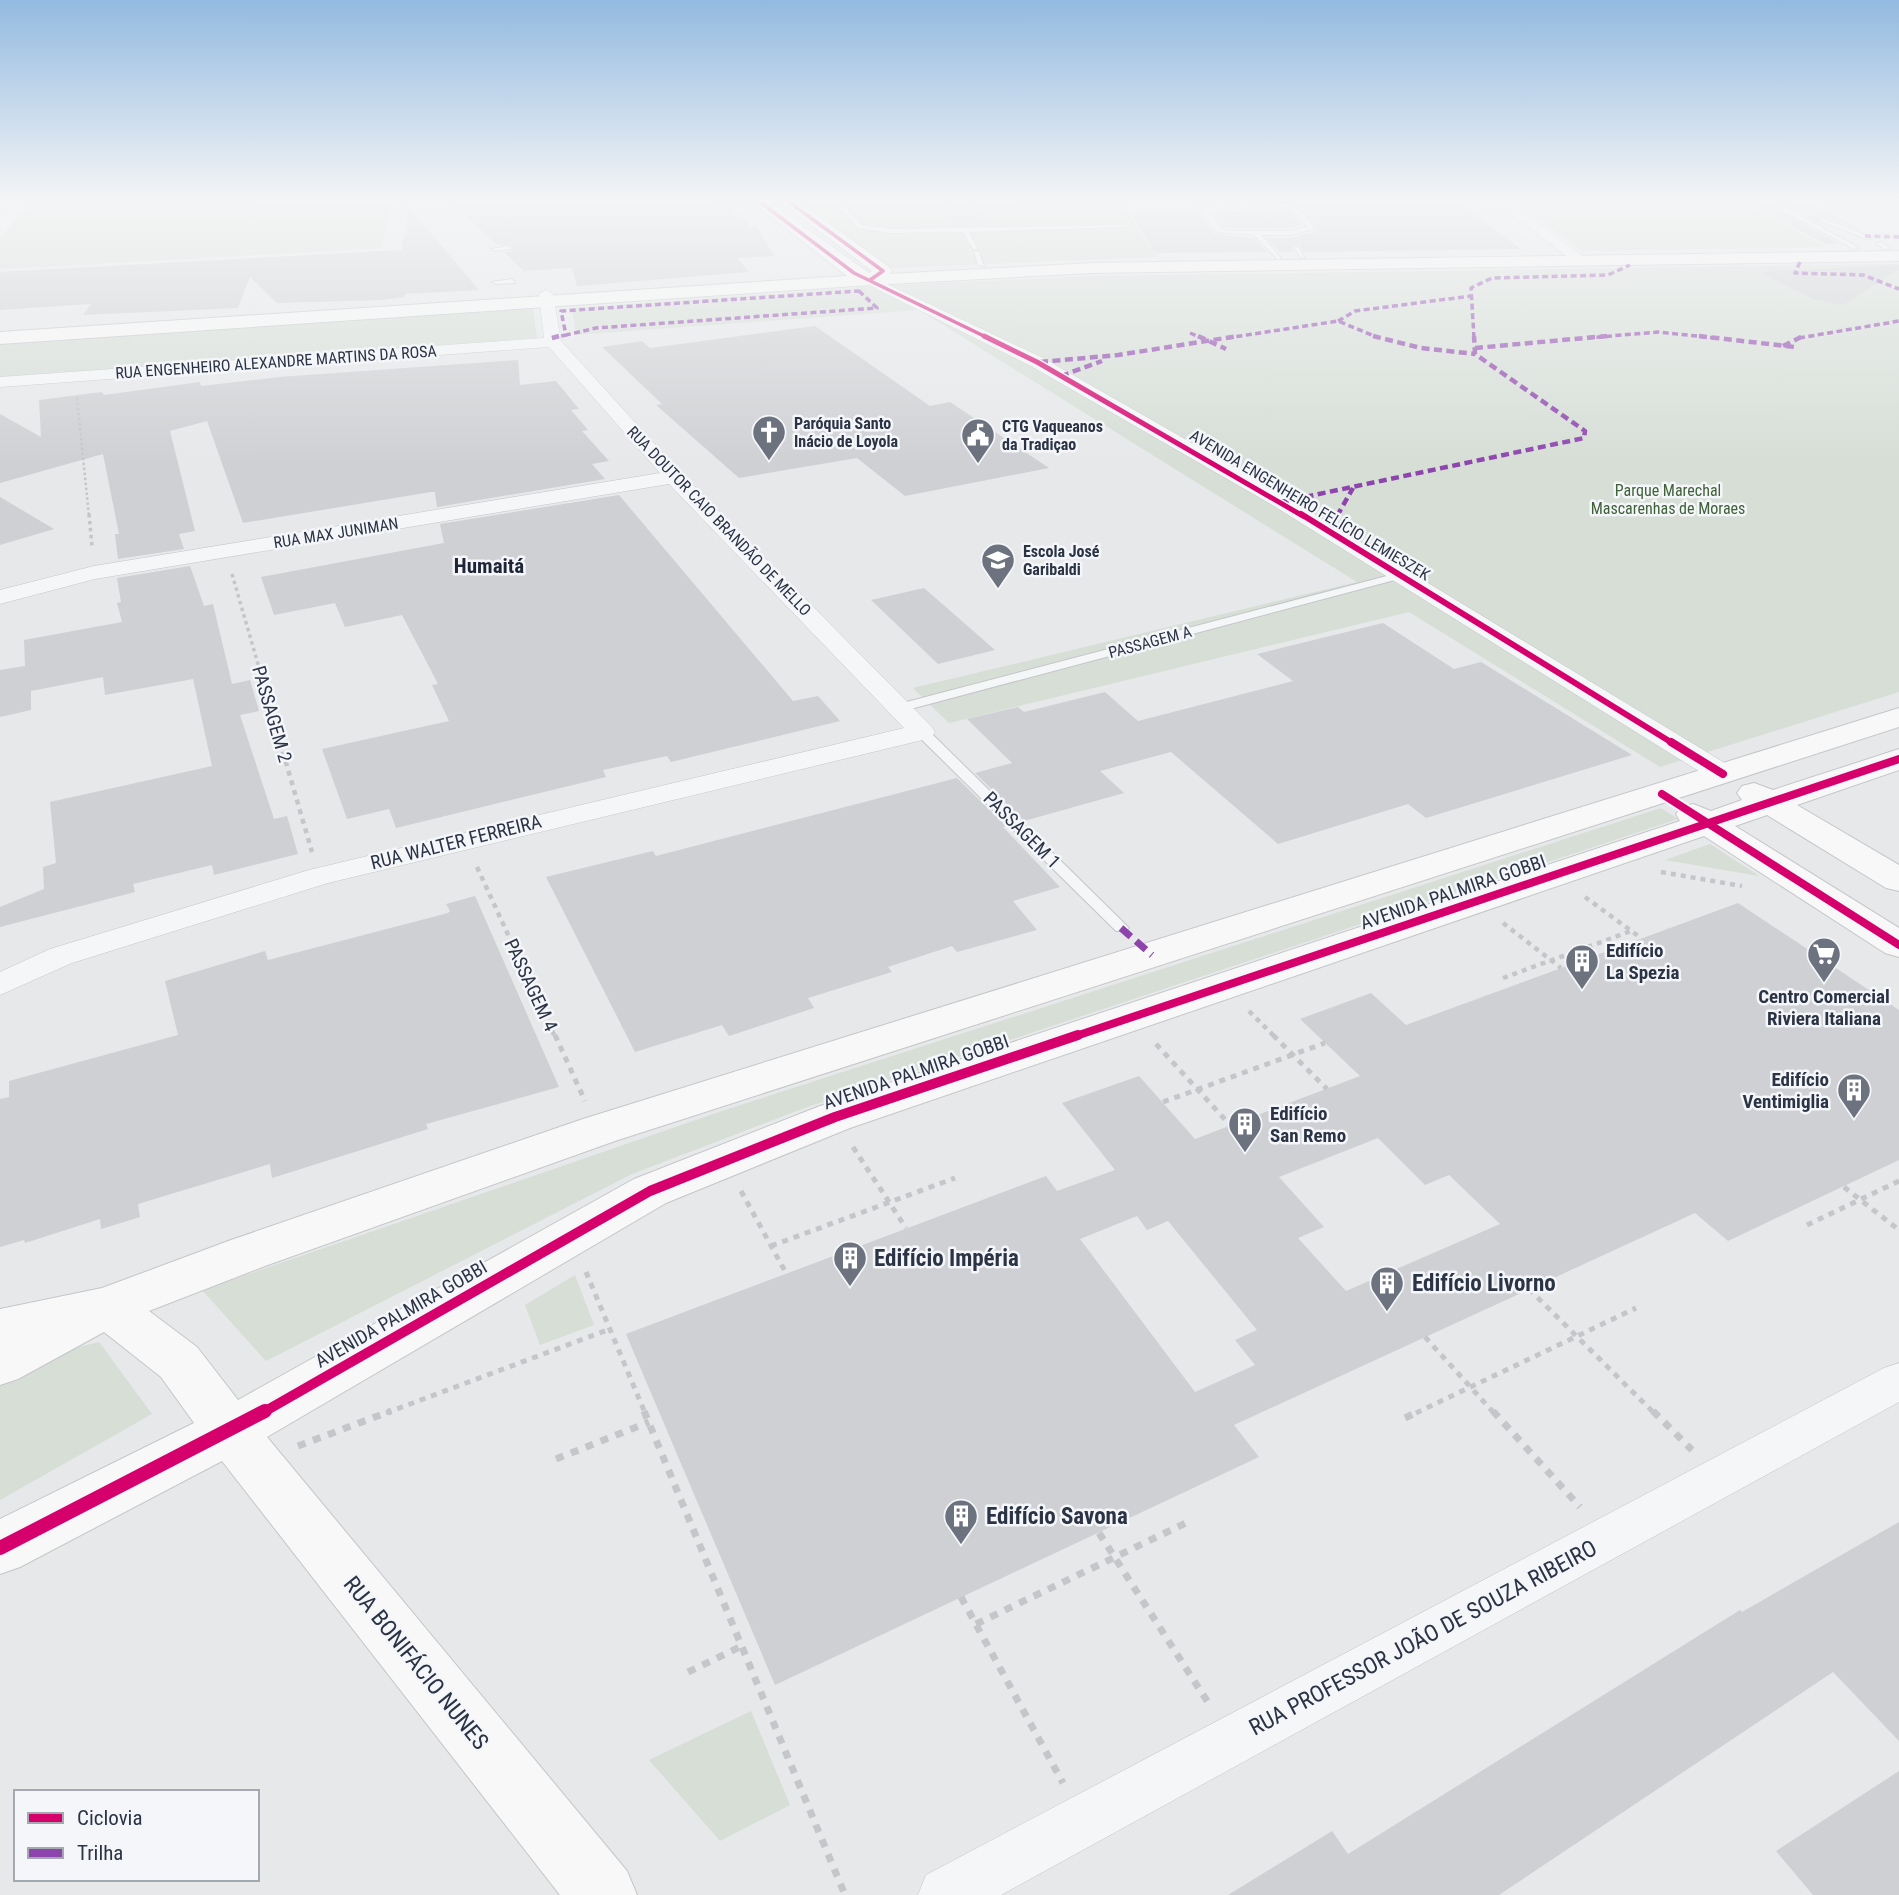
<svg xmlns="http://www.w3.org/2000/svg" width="1899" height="1895" font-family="'Roboto Condensed',sans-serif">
<rect width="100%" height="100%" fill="#e6e8ea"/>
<g fill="#d6ded6">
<path d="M 37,199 L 392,199 L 382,248 L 0,269 L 0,238 Z"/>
<path d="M 799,199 L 1119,199 L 1157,257 L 887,268 Z"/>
<path d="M 1741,200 L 1825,247 L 1583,251 L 1516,203 Z"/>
<path d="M 1899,264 L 1899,692 L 1660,767 L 1409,612 L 949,723 L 913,688 L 1357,582 L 919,310 L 576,335 L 572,308 L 879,286 L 1097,276 Z"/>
<path d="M 533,308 L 537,338 L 0,377 L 0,344 Z"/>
<path d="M 1661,808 L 1678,819 L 810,1106 L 632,1174 L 266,1361 L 202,1290 L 719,1112 Z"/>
<path d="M 1710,844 L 1759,876 L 1665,860 Z"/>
<path d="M 575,1275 L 594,1325 L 540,1345 L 525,1305 Z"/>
<path d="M 99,1342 L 152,1414 L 0,1500 L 0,1383 L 50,1354 Z"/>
<path d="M 751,1711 L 790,1805 L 720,1841 L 649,1760 Z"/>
</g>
<g fill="#ced0d3" fill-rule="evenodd">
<path d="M 497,199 L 717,199 L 717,207 L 731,206 L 735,215 L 741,214 L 749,227 L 757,227 L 774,256 L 737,258 L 749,272 L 577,286 L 572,268 L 524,271 L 504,252 L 513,251 L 511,245 L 497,245 L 451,202 Z"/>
<path d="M 944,199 L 972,199 L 981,225 L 952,225 Z"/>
<path d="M 1187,199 L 1454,199 L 1521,249 L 1304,252 L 1299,244 L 1292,248 L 1294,252 L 1279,252 L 1267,238 L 1292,238 L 1316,231 L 1317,226 L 1294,201 L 1251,200 L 1214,203 L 1200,209 L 1199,213 L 1215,234 L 1253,238 L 1267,252 L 1155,253 L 1131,212 L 1197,211 Z"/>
<path d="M 1740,199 L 1760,199 L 1839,244 L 1825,244 Z"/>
<path d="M 1775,199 L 1803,199 L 1863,231 L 1823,216 L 1818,223 Z"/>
<path d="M 407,205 L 479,290 L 405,294 L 405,297 L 382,300 L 277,303 L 250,277 L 238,308 L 83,315 L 91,304 L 0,310 L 0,272 L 402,250 L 404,234 L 407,233 Z"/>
<path d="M 1289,210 L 1303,225 L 1291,228 L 1229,228 L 1223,227 L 1212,213 Z"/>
<path d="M 1899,265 L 1899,269 L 1843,305 L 1813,299 L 1759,272 Z"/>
<path d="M 815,326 L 930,406 L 950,402 L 1049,468 L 905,496 L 857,458 L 739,478 L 656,405 L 662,404 L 602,347 L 642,341 L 650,348 Z"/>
<path d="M 518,360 L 520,385 L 556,381 L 579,409 L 571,410 L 588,430 L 582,431 L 609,461 L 592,464 L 605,479 L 437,507 L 435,492 L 431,492 L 243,523 L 207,421 L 170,431 L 195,531 L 179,534 L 184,549 L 118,559 L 115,534 L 119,534 L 103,454 L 0,483 L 0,414 L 41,437 L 39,400 L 102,392 L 104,395 L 200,382 L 201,386 L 279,377 Z"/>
<path d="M 619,495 L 793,701 L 818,696 L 840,721 L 671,762 L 667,756 L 603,770 L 606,777 L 396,828 L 389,809 L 347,819 L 322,749 L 449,721 L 432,685 L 438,684 L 402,615 L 345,627 L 335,603 L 274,615 L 261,577 L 444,543 L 440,524 Z"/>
<path d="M 0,497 L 54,529 L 0,545 Z"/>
<path d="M 190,566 L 204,606 L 213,604 L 232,684 L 250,680 L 259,711 L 240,715 L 274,819 L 287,816 L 298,854 L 214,875 L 212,865 L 133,884 L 135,892 L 0,927 L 0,907 L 44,889 L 43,867 L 56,863 L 50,802 L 212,766 L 193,679 L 105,695 L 103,677 L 31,691 L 31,710 L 0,717 L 0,670 L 25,666 L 24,640 L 122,622 L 117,603 L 121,602 L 117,578 Z"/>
<path d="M 924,588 L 995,650 L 938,664 L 871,600 Z"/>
<path d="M 1383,623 L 1454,669 L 1481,662 L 1632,755 L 1426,818 L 1408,804 L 1278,844 L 1171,752 L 1100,771 L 1124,793 L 1024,821 L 975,773 L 1012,763 L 967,719 L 1018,707 L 1024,712 L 1105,692 L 1138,721 L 1293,681 L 1257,654 Z"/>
<path d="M 957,778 L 1006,826 L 1003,827 L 1060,887 L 1013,901 L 1037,930 L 957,952 L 952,946 L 888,967 L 892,972 L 808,998 L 814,1008 L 729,1036 L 722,1025 L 635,1052 L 546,877 L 653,851 L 656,856 Z"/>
<path d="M 475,896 L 559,1087 L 426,1124 L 428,1129 L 272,1178 L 270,1164 L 138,1204 L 140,1217 L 101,1229 L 100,1219 L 25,1243 L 24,1240 L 0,1247 L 0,1099 L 9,1097 L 9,1081 L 178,1035 L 165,981 L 265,951 L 268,960 L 448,913 L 450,911 L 446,904 Z"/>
<path d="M 1738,903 L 1899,1010 L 1899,1160 L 1728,1241 L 1695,1213 L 1234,1425 L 1259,1457 L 775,1685 L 626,1334 L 1046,1176 L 1057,1191 L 1115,1170 L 1062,1103 L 1139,1076 L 1195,1139 L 1360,1076 L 1300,1019 L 1371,993 L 1406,1025 ZM 1378,1138 L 1425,1185 L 1449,1175 L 1500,1224 L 1346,1291 L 1298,1238 L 1324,1227 L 1279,1177 ZM 1137,1216 L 1147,1230 L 1168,1221 L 1257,1330 L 1235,1340 L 1255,1365 L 1195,1392 L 1080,1239 Z"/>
<path d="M 1899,1522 L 1899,1741 L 1833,1672 L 1499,1895 L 1228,1895 L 1332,1831 L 1348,1854 L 1740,1610 L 1742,1612 Z"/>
<path d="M 1899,1771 L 1899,1895 L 1813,1895 L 1776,1851 Z"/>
</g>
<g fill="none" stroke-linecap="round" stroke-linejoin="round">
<g stroke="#c4c6c8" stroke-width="2">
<g id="lane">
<path d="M 1762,199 L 1770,199 L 1859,248 L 1854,249 Z"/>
<path d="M 834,201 L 838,201 L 862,225 L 891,229 L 1122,225 L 1125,227 L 969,232 L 977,248 L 974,250 L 963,232 L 891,233 L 858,228 Z"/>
<path d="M 1251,203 L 1294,204 L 1315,228 L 1291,235 L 1261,235 L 1281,258 L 1278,260 L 1254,235 L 1217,232 L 1201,211 L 1215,205 ZM 1251,207 L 1290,207 L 1308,227 L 1291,231 L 1229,231 L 1221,229 L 1208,212 L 1216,209 Z"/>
<path d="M 1822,218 L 1871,237 L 1872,238 L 1867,239 L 1820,221 Z"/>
<path d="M 1877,242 L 1881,242 L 1890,248 L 1885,249 L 1877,244 Z"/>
<path d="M 509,246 L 511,249 L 494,251 L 491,249 Z"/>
<path d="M 1298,247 L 1305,258 L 1300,257 L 1295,249 Z"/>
<path d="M 974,251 L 979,252 L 984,266 L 978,265 Z"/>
<path d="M 512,279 L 515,283 L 496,284 L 492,282 Z"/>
<path d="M 1402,572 L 1406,573 L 1406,577 L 903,711 L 895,711 L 893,708 L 895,705 Z"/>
<path d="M 922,728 L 927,729 L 1126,925 L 1129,928 L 1126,931 L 1116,931 L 917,735 L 917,729 Z"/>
</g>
</g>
<g stroke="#c4c6c8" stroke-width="1">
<g id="street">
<path d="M 19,199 L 32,199 L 5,230 L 0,231 L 0,219 Z"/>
<path d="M 1492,199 L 1506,199 L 1589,261 L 1587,264 L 1577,264 Z"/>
<path d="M 870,276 L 1043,358 L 1288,498 L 1733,768 L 1737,774 L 1733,780 L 1723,782 L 1713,780 L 1274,506 L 1031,366 L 865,283 L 863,280 L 865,277 Z"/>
<path d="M 546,290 L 553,294 L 561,341 L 681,473 L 931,726 L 935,732 L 931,738 L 328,883 L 72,963 L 0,995 L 0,972 L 50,949 L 309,870 L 904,728 L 669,484 L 95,579 L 0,604 L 0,590 L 94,566 L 660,473 L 549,347 L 0,387 L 0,377 L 544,338 L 539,294 Z"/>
<path d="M 1899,1363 L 1899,1402 L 1001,1895 L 918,1895 L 926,1875 L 1884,1368 Z"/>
</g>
</g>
<g stroke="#c4c6c8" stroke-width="2">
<g id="secondary">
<path d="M 748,199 L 766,199 L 869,273 L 872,271 L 777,199 L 795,199 L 889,267 L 892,271 L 890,274 L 1092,263 L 1899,251 L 1899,261 L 1092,273 L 870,285 L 0,344 L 0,332 L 847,276 Z"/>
<path d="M 1899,708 L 1899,727 L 615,1141 L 265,1266 L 149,1311 L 197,1347 L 238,1400 L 634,1179 L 820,1106 L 1680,821 L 1676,814 L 1681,807 L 1693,804 L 1711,811 L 1742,800 L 1737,793 L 1742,786 L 1754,783 L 1773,790 L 1899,749 L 1899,770 L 1797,805 L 1899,865 L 1899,891 L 1886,888 L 1767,815 L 1735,826 L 1899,928 L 1899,957 L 1885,953 L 1704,836 L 850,1128 L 666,1203 L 267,1437 L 627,1871 L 637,1895 L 560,1895 L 222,1461 L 20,1567 L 0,1574 L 0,1519 L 194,1423 L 161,1377 L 104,1332 L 18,1379 L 0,1385 L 0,1309 L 102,1288 L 231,1240 L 583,1119 Z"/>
</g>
</g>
<path stroke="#c5c6ca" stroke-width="2.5" stroke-dasharray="2.5 2.5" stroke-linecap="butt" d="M 77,398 L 89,516"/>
<g stroke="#c5c6ca" stroke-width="3.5" stroke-dasharray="3.5 3.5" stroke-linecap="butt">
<path d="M 89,514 L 92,546"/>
<path d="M 232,574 L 281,744"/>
</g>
<g stroke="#c5c6ca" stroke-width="4.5" stroke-dasharray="5 5" stroke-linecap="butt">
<path d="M 280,742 L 312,852"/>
<path d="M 477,867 L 555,1037"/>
<path d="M 1661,872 L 1742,886"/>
<path d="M 1585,897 L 1641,938"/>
<path d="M 1503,923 L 1561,968"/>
<path d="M 1503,978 L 1631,931"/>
<path d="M 1249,1011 L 1275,1037"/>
</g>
<g stroke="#c5c6ca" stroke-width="5" stroke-dasharray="6 6" stroke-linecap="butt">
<path d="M 555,1035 L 585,1101"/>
<path d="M 1273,1035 L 1327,1089"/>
<path d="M 1156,1044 L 1231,1126"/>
<path d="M 1163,1102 L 1325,1043"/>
<path d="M 853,1147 L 906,1228"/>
<path d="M 1844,1187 L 1899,1230"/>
<path d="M 741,1191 L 786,1273"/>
<path d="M 1807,1225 L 1899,1181"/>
<path d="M 771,1246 L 955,1178"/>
<path d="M 586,1272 L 645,1413"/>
<path d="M 1529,1289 L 1654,1413"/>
<path d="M 1425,1337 L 1494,1413"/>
<path d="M 386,1413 L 610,1329"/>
<path d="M 1416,1413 L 1636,1308"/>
</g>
<g stroke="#c5c6ca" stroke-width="7" stroke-dasharray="8 8" stroke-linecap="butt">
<path d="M 644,1411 L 845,1895"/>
<path d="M 1493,1411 L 1580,1507"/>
<path d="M 1653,1411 L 1692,1450"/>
<path d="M 1405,1418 L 1419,1411"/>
<path d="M 298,1446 L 391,1411"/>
<path d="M 556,1459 L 649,1422"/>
<path d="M 1099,1533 L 1209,1704"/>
<path d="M 961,1597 L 1063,1783"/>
<path d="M 976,1624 L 1192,1520"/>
<path d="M 688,1672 L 742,1646"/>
</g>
<use href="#lane" fill="#f5f6f7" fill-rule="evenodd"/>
<use href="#street" fill="#f5f6f7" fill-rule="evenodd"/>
<use href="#secondary" fill="#f8f8f8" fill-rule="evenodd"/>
<g stroke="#8e44ad" stroke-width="3.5" stroke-dasharray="6 3.5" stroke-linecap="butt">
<path d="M 1865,236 L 1899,237"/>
<path d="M 1800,262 L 1795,273 L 1863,275 L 1899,289"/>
<path d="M 859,291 L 877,308 L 596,328 L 566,335 L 561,311 Z"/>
<path d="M 1338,321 L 1355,311 L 1471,296"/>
<path d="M 1190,333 L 1202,338"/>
<path d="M 552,338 L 566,335"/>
<path d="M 1227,338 L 1338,321 L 1379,338"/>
<path d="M 1474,338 L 1471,288 L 1492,278 L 1608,275 L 1630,265"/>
<path d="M 1587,338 L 1658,332 L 1715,338"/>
<path d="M 1799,338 L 1899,321"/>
</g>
<g stroke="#8e44ad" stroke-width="4.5" stroke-dasharray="8 4.5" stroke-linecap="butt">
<path d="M 1198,336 L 1226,349"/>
<path d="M 1373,336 L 1421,348 L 1475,354"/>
<path d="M 1699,336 L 1795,347"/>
<path d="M 552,338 L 559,336"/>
<path d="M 1783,346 L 1803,336"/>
<path d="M 1475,348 L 1607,336"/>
<path d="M 1040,362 L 1118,355 L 1238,336"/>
<path d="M 1061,376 L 1102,361"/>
<path d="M 1281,502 L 1584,438 L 1585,431 L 1475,354 L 1474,336"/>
<path d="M 1337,516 L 1353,488"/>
</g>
<path stroke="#8e44ad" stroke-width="5" stroke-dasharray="10 5" stroke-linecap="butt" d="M 1329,530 L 1338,514"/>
<path stroke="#8e44ad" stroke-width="7" stroke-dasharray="13 7" stroke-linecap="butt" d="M 1121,928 L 1152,955"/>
<g stroke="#f4f6f9" stroke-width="5">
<g id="cycleway-far5">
<path d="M 756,199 L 854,273 L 988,338"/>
<path d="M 785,199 L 883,271 L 870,280"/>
</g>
</g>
<g stroke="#f4f6f9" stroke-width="8">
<path id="cycleway-far4" d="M 984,336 L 1037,362 L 1303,516"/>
</g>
<g stroke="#f4f6f9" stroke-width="10">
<path id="cycleway-far3" d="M 1301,514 L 1674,744"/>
</g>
<g stroke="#f4f6f9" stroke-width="12">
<g id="cycleway-far2">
<path d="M 1671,742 L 1723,774"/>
<path d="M 1662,794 L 1899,945"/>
<path d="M 1073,1037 L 1899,759"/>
</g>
</g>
<g stroke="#f4f6f9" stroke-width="15">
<path id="cycleway-far1" d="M 262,1413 L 650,1191 L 835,1117 L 1078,1035"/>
</g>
<g stroke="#f4f6f9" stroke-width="18">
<path id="cycleway" d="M 0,1548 L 265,1411"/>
</g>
<use href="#cycleway-far5" stroke="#d6006c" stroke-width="3.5"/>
<use href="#cycleway-far4" stroke="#d6006c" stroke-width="5"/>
<use href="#cycleway-far3" stroke="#d6006c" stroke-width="6"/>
<use href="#cycleway-far2" stroke="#d6006c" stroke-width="8"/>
<use href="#cycleway-far1" stroke="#d6006c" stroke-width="10"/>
<use href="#cycleway" stroke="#d6006c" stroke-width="14"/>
</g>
<linearGradient id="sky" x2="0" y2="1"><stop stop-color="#93bae0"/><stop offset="0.43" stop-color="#f4f5f6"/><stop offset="1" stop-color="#f4f5f6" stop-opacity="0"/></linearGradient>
<rect width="1899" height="464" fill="url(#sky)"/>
<defs>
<g id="church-pin" transform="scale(1.75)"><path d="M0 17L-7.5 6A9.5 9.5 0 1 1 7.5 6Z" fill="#6c737f" stroke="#f4f6f9"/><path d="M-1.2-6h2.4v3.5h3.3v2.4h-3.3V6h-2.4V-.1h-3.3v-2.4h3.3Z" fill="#fff"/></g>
<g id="civic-pin" transform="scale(1.75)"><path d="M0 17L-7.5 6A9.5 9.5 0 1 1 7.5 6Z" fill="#6c737f" stroke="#f4f6f9"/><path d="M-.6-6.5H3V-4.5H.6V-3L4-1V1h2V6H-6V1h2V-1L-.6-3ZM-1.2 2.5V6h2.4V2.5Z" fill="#fff"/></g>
<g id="school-pin" transform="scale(1.75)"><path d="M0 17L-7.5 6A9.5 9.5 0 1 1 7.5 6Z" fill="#6c737f" stroke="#f4f6f9"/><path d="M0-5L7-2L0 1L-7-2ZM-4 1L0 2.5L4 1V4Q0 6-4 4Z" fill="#fff"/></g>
<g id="supermarket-pin" transform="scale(1.75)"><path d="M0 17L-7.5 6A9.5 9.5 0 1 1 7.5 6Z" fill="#6c737f" stroke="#f4f6f9"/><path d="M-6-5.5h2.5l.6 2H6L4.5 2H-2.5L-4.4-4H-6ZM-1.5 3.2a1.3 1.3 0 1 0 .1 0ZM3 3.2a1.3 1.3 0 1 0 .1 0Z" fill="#fff"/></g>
<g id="building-pin" transform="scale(1.75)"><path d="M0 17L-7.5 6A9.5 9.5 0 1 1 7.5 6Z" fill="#6c737f" stroke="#f4f6f9"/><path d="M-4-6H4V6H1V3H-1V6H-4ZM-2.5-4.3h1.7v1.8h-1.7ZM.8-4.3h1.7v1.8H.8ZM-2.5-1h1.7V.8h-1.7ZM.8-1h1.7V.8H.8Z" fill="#fff"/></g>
</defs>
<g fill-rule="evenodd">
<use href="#church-pin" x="769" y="432"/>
<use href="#civic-pin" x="978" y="435"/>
<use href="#school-pin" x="998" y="560"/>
<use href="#supermarket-pin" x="1824" y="954"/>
<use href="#building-pin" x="1582" y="961"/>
<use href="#building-pin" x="1854" y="1090"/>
<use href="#building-pin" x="1245" y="1124"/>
<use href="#building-pin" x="850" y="1258"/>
<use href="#building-pin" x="1387" y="1283"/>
<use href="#building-pin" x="961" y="1516"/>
</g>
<g text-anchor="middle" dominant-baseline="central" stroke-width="5" stroke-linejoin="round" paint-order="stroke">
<g font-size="16" fill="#2b3445" stroke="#f4f6f9">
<text transform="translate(276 362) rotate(-4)">RUA ENGENHEIRO ALEXANDRE MARTINS DA ROSA</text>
<text transform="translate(1310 505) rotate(31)">AVENIDA ENGENHEIRO FELÍCIO LEMIESZEK</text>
<text transform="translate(719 521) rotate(46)">RUA DOUTOR CAIO BRANDÃO DE MELLO</text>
<text transform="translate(336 533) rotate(-9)">RUA MAX JUNIMAN</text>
<text transform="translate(1150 642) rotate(-15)">PASSAGEM A</text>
</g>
<g font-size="16" font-weight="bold" fill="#2b3445" stroke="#f4f6f9" text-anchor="start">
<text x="794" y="423">Paróquia Santo<tspan x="794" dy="18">Inácio de Loyola</tspan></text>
<text x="1002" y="426">CTG Vaqueanos<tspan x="1002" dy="18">da Tradiçao</tspan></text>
<text x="1023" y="551">Escola José<tspan x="1023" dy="18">Garibaldi</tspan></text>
</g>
<g font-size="16" fill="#3f6138" stroke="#f4f6f9">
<text x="1668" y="490">Parque Marechal<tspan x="1668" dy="18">Mascarenhas de Moraes</tspan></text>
</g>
<g font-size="19" fill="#2b3445" stroke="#f4f6f9">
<text transform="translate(272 714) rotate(74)">PASSAGEM 2</text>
<text transform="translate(1022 830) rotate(45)">PASSAGEM 1</text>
<text transform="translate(456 842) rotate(-14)">RUA WALTER FERREIRA</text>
<text transform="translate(1453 892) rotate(-19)">AVENIDA PALMIRA GOBBI</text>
<text transform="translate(531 985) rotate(65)">PASSAGEM 4</text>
<text transform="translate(916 1072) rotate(-19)">AVENIDA PALMIRA GOBBI</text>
<text transform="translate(401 1314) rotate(-30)">AVENIDA PALMIRA GOBBI</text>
</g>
<g font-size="19" font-weight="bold" fill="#2b3445" stroke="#f4f6f9" text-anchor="start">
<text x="1606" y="950">Edifício<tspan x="1606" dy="22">La Spezia</tspan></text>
<text x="1824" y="996" text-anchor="middle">Centro Comercial<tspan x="1824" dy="22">Riviera Italiana</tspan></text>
<text x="1829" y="1079" text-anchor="end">Edifício<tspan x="1829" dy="22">Ventimiglia</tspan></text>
<text x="1270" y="1113">Edifício<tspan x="1270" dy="22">San Remo</tspan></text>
</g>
<g font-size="21" font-weight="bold" fill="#1d2536" stroke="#f4f6f9">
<text x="489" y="566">Humaitá</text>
</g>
<g font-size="23" font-weight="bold" fill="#2b3445" stroke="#f4f6f9" text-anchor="start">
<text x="874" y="1258">Edifício Impéria</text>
<text x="1412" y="1283">Edifício Livorno</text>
<text x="986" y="1516">Edifício Savona</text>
</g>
<g font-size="23" fill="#2b3445" stroke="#f4f6f9">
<text transform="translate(1423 1638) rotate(-28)">RUA PROFESSOR JOÃO DE SOUZA RIBEIRO</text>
<text transform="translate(416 1663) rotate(51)">RUA BONIFÁCIO NUNES</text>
</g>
</g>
<rect x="14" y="1790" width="245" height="91" fill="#f4f6f9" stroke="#a4a8b1" stroke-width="2"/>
<rect x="28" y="1813" width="35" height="10" fill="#d6006c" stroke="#a4a8b1" stroke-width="2"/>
<text x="77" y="1825" font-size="21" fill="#2b3445">Ciclovia</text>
<rect x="28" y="1848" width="35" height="10" fill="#8e44ad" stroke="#a4a8b1" stroke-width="2"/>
<text x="77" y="1860" font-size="21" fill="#2b3445">Trilha</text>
</svg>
